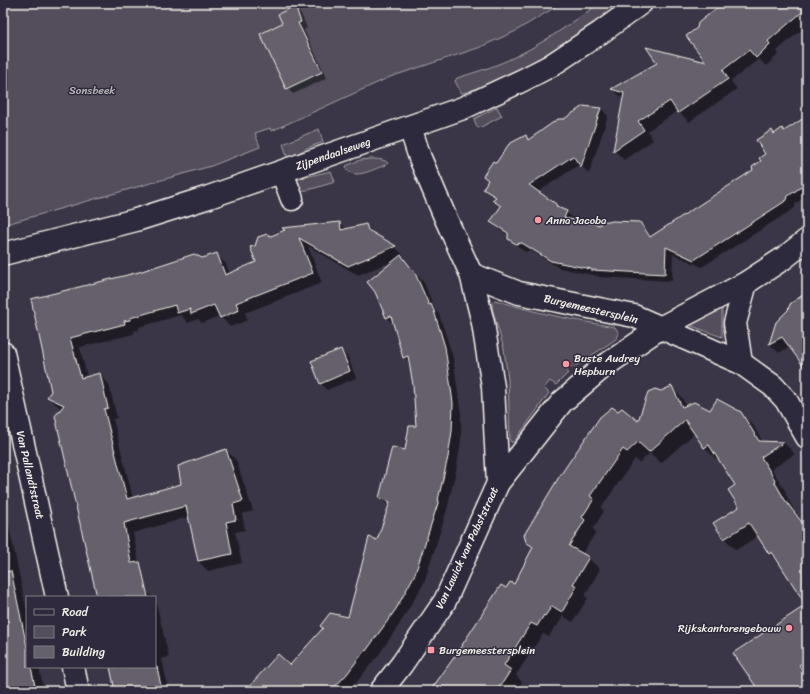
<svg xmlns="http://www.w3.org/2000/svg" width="810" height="694" viewBox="0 0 810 694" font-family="Sriracha,sans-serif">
<rect width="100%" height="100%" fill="#3b3647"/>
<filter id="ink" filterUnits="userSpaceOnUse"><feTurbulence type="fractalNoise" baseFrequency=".025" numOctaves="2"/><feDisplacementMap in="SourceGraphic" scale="8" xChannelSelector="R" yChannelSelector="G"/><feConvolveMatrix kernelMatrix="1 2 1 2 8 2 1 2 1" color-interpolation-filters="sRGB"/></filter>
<g filter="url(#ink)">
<g fill="#534e5c" stroke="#a4a0a2">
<polygon points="3,3 562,3 514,32 478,48 390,77 278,128 271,131 270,128 255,133 260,147 211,166 3,225"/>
<path d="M600 3H622L552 51 525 66 468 92 461 93 455 81 457 78C473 73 490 68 506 61 540 46 570 24 600 3Z"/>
<polygon points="497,107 502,116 479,128 477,127 474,119"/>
<polygon points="319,129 323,142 307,148 288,159 283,144"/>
<path d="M370 159C376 159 384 159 388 163L386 165C375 168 357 180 347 170L346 166 360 160Z"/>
<polygon points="331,171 335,182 298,193 293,180"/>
<path d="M495 300C534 313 574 320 615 327L619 333 617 338 613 341 573 368 565 363 564 364 568 373 556 385 550 381 544 388 549 393 514 442H511L510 440 508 380 504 349 492 308V303Z"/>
<polygon points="722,304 722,337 689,325"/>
</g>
<g fill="#0007">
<polygon points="731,3 807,3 807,25 777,51 779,54 766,66 759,59 731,81 737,89 689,122 678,111 647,131 653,140 624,160 614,150 623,99 613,90 709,63"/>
<polygon points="294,8 301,14 307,28 304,30 327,78 293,94 287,88 283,24"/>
<polygon points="583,107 601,108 608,116 589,174 580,164 538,192 560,210 566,212 574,219 574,221 601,226 611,224 640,223 652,238 755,170 762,161 766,155 772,131 775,134 784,132 807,117 807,196 795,204 795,208 702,267 673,254 672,281 599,277 598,276 559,268 531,250 525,252 517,246 509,238 509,236 499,229 491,222 501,207 494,200 496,199 484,189 496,164 525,136 529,140 564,120"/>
<polygon points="340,223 347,230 366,225 376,236 395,247 404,256 402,257 424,283 435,310 439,314 453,357 461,413 461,441 457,466 447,510 424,583 399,625 376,659 375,659 356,683 348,691 254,691 290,667 349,618 390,507 380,498 406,452 417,427 414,385 411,364 404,357 395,326 387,318 376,292 396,260 358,275 308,246 322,283 245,313 248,320 230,327 220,316 202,323 198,319 188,323 181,315 139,327 139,330 134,331 134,334 80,347 87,377 99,374 109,384 117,418 113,419 133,498 182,484 226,450 236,460 253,511 242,514 245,530 235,532 242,563 208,571 198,561 189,517 133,533 145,592 147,592 152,597 98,597 63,409 58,406 48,397 52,391 32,300 202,259 216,254 226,264 230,274 257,262 255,246 271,237"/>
<polygon points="807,298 807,368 791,346 779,353 770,344 776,322"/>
<polygon points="341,350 348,357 356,378 327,390 320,383"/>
<polygon points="672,387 683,399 686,406 710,412 741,413 753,425 763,442 784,443 795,454 772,469 786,492 785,493 796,513 807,527 807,604 782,565 770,553 758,536 736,550 725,539 715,524 740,507 736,485 719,458 716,459 705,448 695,433 661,463 650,453 639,463 635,459 601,508 604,511 593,529 596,532 582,554 588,558 600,569 585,596 588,598 573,622 563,616 557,627 555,626 549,637 543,634 516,675 522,682 516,691 431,691 506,589 514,585 534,548 527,542 638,423 661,392"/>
<polygon points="3,498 27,611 27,667 39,667 44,691 3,691"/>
<polygon points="155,600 156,602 169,657 162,659 169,691 116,691 111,667 155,667"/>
<polygon points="807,605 807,691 761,691"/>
</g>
<g fill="#65616c" stroke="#f4f1e8">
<polygon points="723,3 807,3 807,8 768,41 770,44 756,58 749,50 723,70 728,79 678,113 670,101 638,121 644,130 613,151 624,93 611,89 657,63 646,47 706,62 686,36 697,28 698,23"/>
<polygon points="295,6 301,22 298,23 322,72 286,89 260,34 282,23 278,14"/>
<polygon points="583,106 601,108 581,167 573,156 529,185 556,204 557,207 567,211 564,218 600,225 601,220 610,222 611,221 640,222 650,237 753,170 752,167 761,161 759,158 765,154 756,140 772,130 774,134 782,128 784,131 807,116 807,183 788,196 787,200 694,260 666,247 665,274 591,270 591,269 551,261 522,243 516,244 508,239 508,233 490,222 501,206 492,200 496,197 483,189 488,180 483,176 493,161 496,163 509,144 526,135 528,140 558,119 564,119"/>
<polygon points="340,222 341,230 366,224 368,230 396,246 348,266 299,238 313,273 236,303 239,310 220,318 214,305 191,314 190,309 177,313 175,305 130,318 130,320 124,321 125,324 70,338 81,378 100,373 108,408 104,409 127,499 181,484 178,466 226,449 243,501 233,504 236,520 226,522 232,554 198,561 186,506 124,523 131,563 140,562 148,597 97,597 55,416 64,405 47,397 51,391 31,299 139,272 194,254 202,258 217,253 225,275 256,262 250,247 255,246 258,237 267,234 271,236 285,230 282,228"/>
<polygon points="401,255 415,273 429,305 431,304 434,311 445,347 453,403 452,431 448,457 438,500 439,500 415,574 396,609 366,651 365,650 347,674 331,691 245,691 278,654 290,665 323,628 320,626 330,613 348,617 369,537 377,540 390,502 379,498 392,447 405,450 409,426 416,426 413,385 408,356 403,358 391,316 386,318 375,292 367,282"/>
<polygon points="807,292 807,371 782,337 769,344 776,322 788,310 790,304"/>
<polygon points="341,349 350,371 320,384 311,361"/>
<polygon points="672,386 682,407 694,402 710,410 717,399 741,412 759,441 784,442 761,457 775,480 774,481 785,500 807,529 807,660 799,665 807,676 807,691 759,691 733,653 806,605 772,552 769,554 749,523 724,539 713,523 739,507 728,490 735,485 709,445 704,448 685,420 649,452 638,442 627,452 623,449 590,496 594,499 582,517 585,520 569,546 589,557 573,584 577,586 562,612 552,606 545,616 544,615 537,626 531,623 504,665 511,670 497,691 430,691 463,645 462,645 501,585 506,588 510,582 514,584 533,547 526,542 524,535 559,477 600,417 612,407 618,411 622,408 638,421 648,392 655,389 661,391"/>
<polygon points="11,571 27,647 27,667 31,667 36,691 3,691 3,572"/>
<polygon points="110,667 157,667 162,691 115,691"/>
</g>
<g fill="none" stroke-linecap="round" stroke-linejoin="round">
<g stroke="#f4f1e8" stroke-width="25">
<g id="minor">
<polyline points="410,127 420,158 446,219 471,274 483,323 493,387 498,483"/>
<polyline points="282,172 292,199"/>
<polyline points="471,274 519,293 634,316 741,363 773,386 786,400 807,437"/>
<polyline points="3,353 57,597"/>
<polyline points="741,363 735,323 746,283"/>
<polyline points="73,667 78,691"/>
<polyline points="381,691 402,664 445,601 498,483 562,402 603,367 660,328 746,283 784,258 807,240"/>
</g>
</g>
<g stroke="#f4f1e8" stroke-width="25">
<polyline id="major" points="3,254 136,220 209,197 463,108 523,80 550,66 600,33 641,3"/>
</g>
<use href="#minor" stroke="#2f2a3d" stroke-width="22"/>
<use href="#major" stroke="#2f2a3d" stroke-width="22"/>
</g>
</g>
<g fill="#ff9aa2" stroke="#2f2a3d" stroke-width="1.5">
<circle cx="538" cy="220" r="4"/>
<circle cx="566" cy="364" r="4"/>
<circle cx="789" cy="628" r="4"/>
<rect x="427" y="646" width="8" height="8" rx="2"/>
</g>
<g text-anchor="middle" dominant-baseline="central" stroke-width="3" stroke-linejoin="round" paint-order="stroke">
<g font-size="11" fill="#bcb8b7" stroke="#2f2a3d">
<text x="92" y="90">Sonsbeek</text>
</g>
<g font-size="11" fill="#f4f1e8" stroke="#2f2a3d">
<text transform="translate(333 154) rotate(-19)">Zijpendaalseweg</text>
<text transform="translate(591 309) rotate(13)">Burgemeestersplein</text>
<text transform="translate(30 475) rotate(77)">Van Pallandtstraat</text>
<text transform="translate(467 548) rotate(-65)">Van Lawick van Pabststraat</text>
</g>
<g font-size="11" fill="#f4f1e8" stroke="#2f2a3d" text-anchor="start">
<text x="546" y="220">Anna Jacoba</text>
<text x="574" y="358">Buste Audrey<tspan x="574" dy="13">Hepburn</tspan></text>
<text x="781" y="628" text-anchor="end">Rijkskantorengebouw</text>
<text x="439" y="650">Burgemeestersplein</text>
</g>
</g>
<rect width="810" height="694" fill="none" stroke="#2f2a3d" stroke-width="16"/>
<rect x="8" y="8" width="794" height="678" fill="none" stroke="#f4f1e8" stroke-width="1.5" filter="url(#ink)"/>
<rect x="26" y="596" width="130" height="72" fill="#2f2a3d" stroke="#7e7a81"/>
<rect x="34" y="609" width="20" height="6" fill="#2f2a3d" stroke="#7e7a81"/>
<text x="62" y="616" font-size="12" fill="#f4f1e8">Road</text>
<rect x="34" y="626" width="20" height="12" fill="#534e5c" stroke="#7e7a81"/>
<text x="62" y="636" font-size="12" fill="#f4f1e8">Park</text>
<rect x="34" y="646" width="20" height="12" fill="#65616c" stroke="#7e7a81"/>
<text x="62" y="656" font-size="12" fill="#f4f1e8">Building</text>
</svg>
